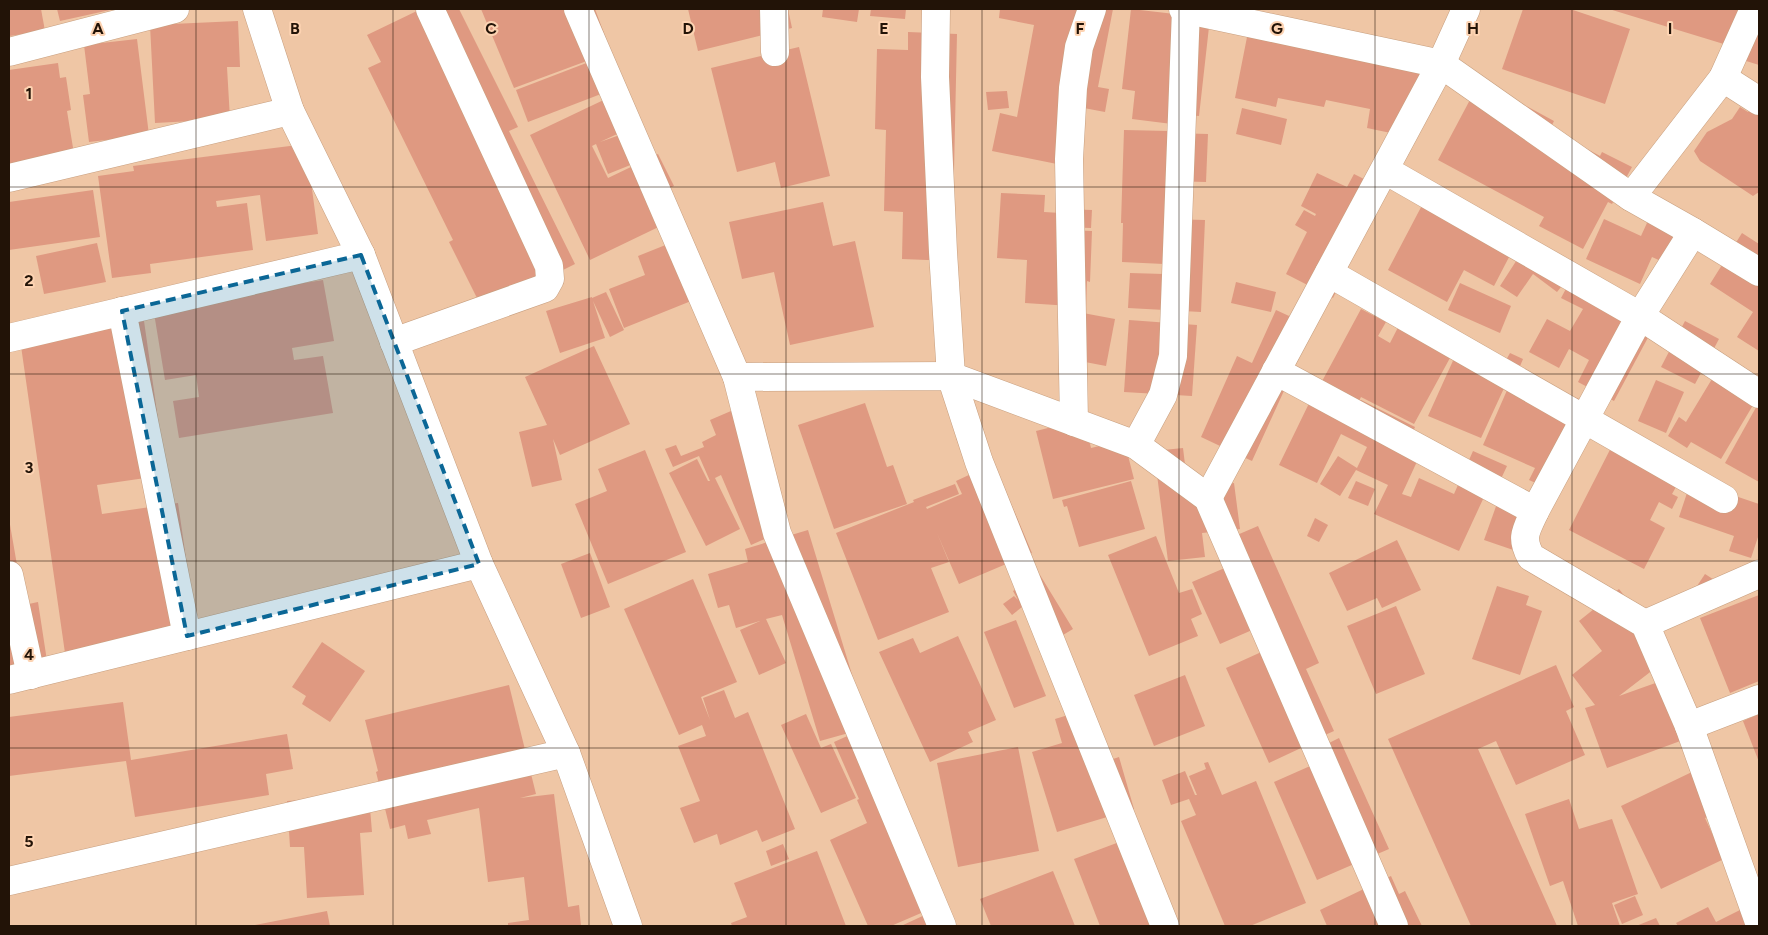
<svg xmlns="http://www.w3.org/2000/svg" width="1768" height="935" viewBox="0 0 1768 935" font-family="Figtree,sans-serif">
<rect width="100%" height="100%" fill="#efc6a5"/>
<g fill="#df9981">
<polygon points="9,9 41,9 45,31 9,36"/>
<polygon points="57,9 109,9 110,10 60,21"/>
<polygon points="421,9 459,9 518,127 509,131 575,264 483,310 449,242 453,240 368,68 381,62 367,35"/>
<polygon points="481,9 595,9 611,52 514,88"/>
<polygon points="688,9 788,9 792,28 698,51"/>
<polygon points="823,9 859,9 857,22 822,17"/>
<polygon points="871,9 906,9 905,19 870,16"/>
<polygon points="1000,9 1113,9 1098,87 1109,89 1105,112 1068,105 1057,164 992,151 1000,113 1017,117 1034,25 999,18"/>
<polygon points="1131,9 1210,18 1199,116 1189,115 1188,126 1132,119 1135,91 1122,89"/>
<polygon points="1523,9 1570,9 1630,29 1605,104 1502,69"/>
<polygon points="1609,9 1759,9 1759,65 1724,54 1727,45"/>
<polygon points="238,21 240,67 227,67 230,119 155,123 150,25"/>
<polygon points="908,32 957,34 952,261 902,259 903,212 884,211 886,130 875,129 877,49 908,50"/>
<polygon points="1248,32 1442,70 1435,106 1417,102 1410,137 1367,128 1370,109 1326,100 1324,107 1278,98 1276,107 1235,98"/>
<polygon points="137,39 149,135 89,142 83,95 90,94 84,45"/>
<polygon points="799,47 830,176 781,188 775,162 737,172 711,68"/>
<polygon points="602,57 614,89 528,122 516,90"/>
<polygon points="58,63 60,78 66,77 71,110 67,111 75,160 9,170 9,70"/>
<polygon points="1480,81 1554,121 1550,129 1600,156 1602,152 1632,167 1612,204 1608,202 1583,249 1539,226 1544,217 1438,160"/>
<polygon points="1007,91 1009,108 988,110 986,92"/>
<polygon points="612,96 628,129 600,142 631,131 643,160 608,174 596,144 592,146 608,178 658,154 674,186 658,193 671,221 590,260 530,135"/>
<polygon points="1759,106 1759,192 1753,196 1700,161 1694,151 1707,132 1732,119 1740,107 1748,112"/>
<polygon points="1242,108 1287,119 1281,145 1236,134"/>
<polygon points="1124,130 1169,131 1166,219 1205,220 1201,312 1128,308 1130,273 1164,274 1164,264 1122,262 1123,223 1121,223"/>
<polygon points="1172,133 1208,134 1206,182 1170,181"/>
<polygon points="306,144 318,234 266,241 260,195 216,201 217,207 247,203 253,250 150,264 151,273 112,278 98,176 134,171 133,166"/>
<polygon points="1317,173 1347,187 1354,174 1386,190 1333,298 1286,274 1307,232 1295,225 1304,210 1315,216 1316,214 1301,206"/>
<polygon points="93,190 100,237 9,250 9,202"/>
<polygon points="1429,192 1520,236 1494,286 1464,270 1447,302 1388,270"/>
<polygon points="1001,193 1045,195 1044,212 1061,213 1069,230 1092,231 1090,282 1087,281 1086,307 1025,303 1027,260 997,258"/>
<polygon points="823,202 833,246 855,241 874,327 790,345 774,272 742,279 729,222"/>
<polygon points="1062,209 1092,210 1091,228 1061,227"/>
<polygon points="1652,212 1698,233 1681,270 1652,257 1640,284 1586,259 1604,219 1641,236"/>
<polygon points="1742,233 1759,244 1759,351 1737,337 1753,312 1710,284"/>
<polygon points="683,238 706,295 624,328 609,289 645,275 638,256"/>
<polygon points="97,243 106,282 44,294 36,256"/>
<polygon points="1520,255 1573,272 1557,292 1533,274 1517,297 1500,286"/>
<polygon points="1575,272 1659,317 1614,401 1578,382 1589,360 1569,349 1559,368 1529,352 1547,319 1570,331 1583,309 1561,298"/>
<polygon points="323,280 334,341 292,348 294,360 323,356 333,413 179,438 173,401 199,397 196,375 165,380 153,307"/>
<polygon points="1236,282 1276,292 1271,312 1231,303"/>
<polygon points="1460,283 1511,306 1500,333 1448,310"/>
<polygon points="606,292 624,330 610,337 593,301 605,338 560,353 546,311 592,297 592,298"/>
<polygon points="1409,306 1463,334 1414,424 1361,397 1357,405 1320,385 1361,309 1386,322 1378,336 1390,343"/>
<polygon points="1067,310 1115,319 1106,366 1059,357"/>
<polygon points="1276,310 1313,327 1252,461 1201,437 1237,356 1252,363"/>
<polygon points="1129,320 1197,325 1192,396 1124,392"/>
<polygon points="144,321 166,475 97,485 102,514 178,503 197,634 65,653 20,339"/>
<polygon points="1685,321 1719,339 1695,384 1661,367"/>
<polygon points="1461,343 1505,362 1510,353 1523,359 1518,371 1579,399 1563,434 1560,494 1529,480 1535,468 1483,445 1508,388 1505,386 1481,438 1428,416"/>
<polygon points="594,346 630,424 560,455 553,439 562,480 532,487 519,432 547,425 525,377"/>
<polygon points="1721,364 1759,395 1721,459 1691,442 1687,448 1668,436 1679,417 1686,422"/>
<polygon points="1656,380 1684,392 1666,433 1638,421"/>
<polygon points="1317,387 1358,406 1361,400 1415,427 1411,436 1420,455 1402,494 1411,497 1419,478 1454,494 1473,451 1507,466 1491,500 1484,497 1459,551 1374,514 1388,485 1356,470 1340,496 1320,484 1338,456 1357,468 1367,447 1341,434 1317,483 1279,465"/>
<polygon points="1759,402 1759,482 1725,463"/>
<polygon points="865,403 887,467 893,465 907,504 834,529 798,425"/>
<polygon points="738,408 790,528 751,545 721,475 715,478 740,529 706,546 669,473 697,459 708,481 710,481 699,456 673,467 665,449 676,445 681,456 704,447 702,442 716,435 710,420"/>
<polygon points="1084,419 1091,448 1124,440 1134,479 1053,499 1036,431"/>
<polygon points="979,428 1032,553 959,584 937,533 949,562 931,568 949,612 878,640 836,533 914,502 913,500 955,484 959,494 926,507 927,509 962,494 956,481 971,474 956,438"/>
<polygon points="1617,436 1681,478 1672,494 1678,497 1672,509 1659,502 1650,520 1665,528 1644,569 1569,530"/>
<polygon points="1183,448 1188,489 1234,483 1240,529 1202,533 1205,557 1168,561 1154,451"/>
<polygon points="645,450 686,552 608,584 575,504 607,491 598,469"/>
<polygon points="1131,481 1145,529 1079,547 1067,506 1064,507 1062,500"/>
<polygon points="1356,481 1375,489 1368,506 1348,498"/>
<polygon points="1691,481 1759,504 1759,534 1751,558 1729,551 1734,536 1679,517"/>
<polygon points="1500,495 1540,510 1525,554 1484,540"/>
<polygon points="1315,518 1328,525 1319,542 1307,536"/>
<polygon points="9,519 24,605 38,602 47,661 9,668"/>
<polygon points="1258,526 1319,663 1306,669 1334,731 1300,746 1301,748 1269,763 1226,668 1268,649 1259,627 1220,644 1192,582 1234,564 1223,541"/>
<polygon points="808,530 868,727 942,904 891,926 868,926 830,840 867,823 857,800 859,799 834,742 863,729 820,741 782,615 766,619 786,663 759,675 740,630 760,621 736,628 729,605 718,608 708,574 748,562 745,549"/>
<polygon points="1156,536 1179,593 1192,589 1202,614 1191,619 1198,636 1149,656 1108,555"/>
<polygon points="1397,540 1421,590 1382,608 1377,598 1347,611 1329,573"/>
<polygon points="590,553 610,607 581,618 561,564"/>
<polygon points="1705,574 1719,583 1693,592"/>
<polygon points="1040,575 1073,629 1053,641 1022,607 1012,615 1003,604 1014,596 1018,600 1013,591"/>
<polygon points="693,579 737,682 701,697 710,720 703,698 724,690 735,718 748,712 795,829 762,842 757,830 720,845 717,834 694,843 680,808 700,801 678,746 706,736 702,725 679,735 624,609"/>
<polygon points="1497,586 1529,596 1526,605 1542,611 1520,675 1472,659"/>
<polygon points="1619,589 1671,656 1619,696 1661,681 1683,740 1607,768 1585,708 1595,705 1572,675 1602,651 1579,621"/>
<polygon points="1759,595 1759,681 1730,693 1700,618"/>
<polygon points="1396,606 1425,674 1376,694 1347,626"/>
<polygon points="1016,620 1046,696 1014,708 984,632"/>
<polygon points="958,636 996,720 968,732 973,742 930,762 879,652 913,638 920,653"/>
<polygon points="322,642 365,671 330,722 302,704 306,696 292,687"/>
<polygon points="1556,665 1574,707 1566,711 1585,755 1516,785 1496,741 1478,749 1557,926 1471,926 1388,739"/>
<polygon points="1185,675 1205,726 1154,746 1134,695"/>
<polygon points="509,685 536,794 520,798 554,794 568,907 579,905 581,926 508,926 508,923 529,920 524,877 488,882 479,808 427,820 431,834 408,839 405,825 390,829 376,772 378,771 365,720"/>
<polygon points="123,702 131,760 287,734 293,769 266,774 269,795 135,817 126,761 9,776 9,717"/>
<polygon points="1088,709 1104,762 1119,757 1134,809 1057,832 1032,752 1062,743 1055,719"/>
<polygon points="806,714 821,748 831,744 856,798 821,813 781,725"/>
<polygon points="1759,714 1759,762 1743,721"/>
<polygon points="1339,738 1389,849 1317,880 1274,782 1326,759 1321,747"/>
<polygon points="1018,747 1039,851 958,867 937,763"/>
<polygon points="1208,762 1222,795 1256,781 1306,903 1250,926 1225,926 1181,821 1196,815 1189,799 1171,805 1162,780 1185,771 1195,795 1197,795 1189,776 1206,769 1204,763"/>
<polygon points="1694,771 1715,814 1705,818 1724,859 1661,889 1621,806"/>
<polygon points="369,796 372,832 360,833 364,895 307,898 304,847 290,847 287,801"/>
<polygon points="1569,799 1579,829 1612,819 1638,894 1612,903 1620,926 1578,926 1563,881 1550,886 1525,814"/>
<polygon points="1138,835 1174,926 1100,926 1074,859"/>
<polygon points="783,844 789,859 771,866 766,851"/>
<polygon points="817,851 846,926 732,926 731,923 747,917 734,883"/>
<polygon points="1053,871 1075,926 991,926 980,899"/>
<polygon points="1391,876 1399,894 1405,891 1422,926 1327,926 1320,910"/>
<polygon points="1635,896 1643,915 1622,924 1614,905"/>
<polygon points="1748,906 1758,926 1678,926 1676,923 1708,907 1716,922"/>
<polygon points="942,907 951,926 901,926"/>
<polygon points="327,911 330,926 255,926 255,925"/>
<polygon points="1656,918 1660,926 1636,926"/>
</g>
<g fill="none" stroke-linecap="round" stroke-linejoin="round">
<g stroke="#c79f7f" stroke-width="29">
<g id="minor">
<polyline points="257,9 290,111 361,255 479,564 566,753 628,926"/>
<polyline points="578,9 737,377 777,533 942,926"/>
<polyline points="774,9 775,52"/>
<polyline points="936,9 935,77 943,252 951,376 979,462 1165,926"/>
<polyline points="1183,9 1441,64 1631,197 1693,232 1759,272"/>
<polyline points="9,52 175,9"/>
<polyline points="1723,78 1759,101"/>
<polyline points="1385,170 1640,316 1759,394"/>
<polyline points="9,178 290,111"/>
<polyline points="1631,197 1723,78 1754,9"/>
<path d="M1693 232 1640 316 1535 511C1526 531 1520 537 1531 557L1645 624 1689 726 1759 922"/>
<polyline points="1329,273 1724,499"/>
<polyline points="122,311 187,636"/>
<polyline points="9,338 361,255"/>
<polyline points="394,342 545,288 550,279 549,266 430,9"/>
<polyline points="1276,371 1535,511"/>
<polyline points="737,377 951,376 1136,445 1208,498 1394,926"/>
<polyline points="1074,422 1069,159 1073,88 1079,47 1092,9"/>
<polyline points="1136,445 1163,395 1173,356 1186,9"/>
<polyline points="1208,498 1441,64 1466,9"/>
<polyline points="9,575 31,675"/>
<polyline points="1645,624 1759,574"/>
<polyline points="9,680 479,564"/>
<polyline points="1689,726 1759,699"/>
<polyline points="9,881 566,753"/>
</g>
</g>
<use href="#minor" stroke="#fff" stroke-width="28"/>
</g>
<path fill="#0b6796" fill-opacity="0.2" stroke="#0b6796" stroke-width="4" stroke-dasharray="10 6" stroke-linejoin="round" d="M361 255 479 564 187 636 122 311Z"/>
<path fill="none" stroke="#221307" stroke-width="1" stroke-opacity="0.55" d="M196 9V926M393 9V926M589 9V926M786 9V926M982 9V926M1179 9V926M1375 9V926M1572 9V926M9 187H1759M9 374H1759M9 561H1759M9 748H1759"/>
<g font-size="16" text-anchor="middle" font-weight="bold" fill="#221307" stroke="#fdd3b2" stroke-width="4" stroke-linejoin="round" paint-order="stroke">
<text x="98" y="34">A</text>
<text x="295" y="34">B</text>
<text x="491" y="34">C</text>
<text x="688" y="34">D</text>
<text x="884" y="34">E</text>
<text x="1080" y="34">F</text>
<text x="1277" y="34">G</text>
<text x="1473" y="34">H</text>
<text x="1670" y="34">I</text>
<text x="29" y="99">1</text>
<text x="29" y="286">2</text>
<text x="29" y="473">3</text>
<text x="29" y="660">4</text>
<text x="29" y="847">5</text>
</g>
<rect width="1768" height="935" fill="none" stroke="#221307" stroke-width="20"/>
</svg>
